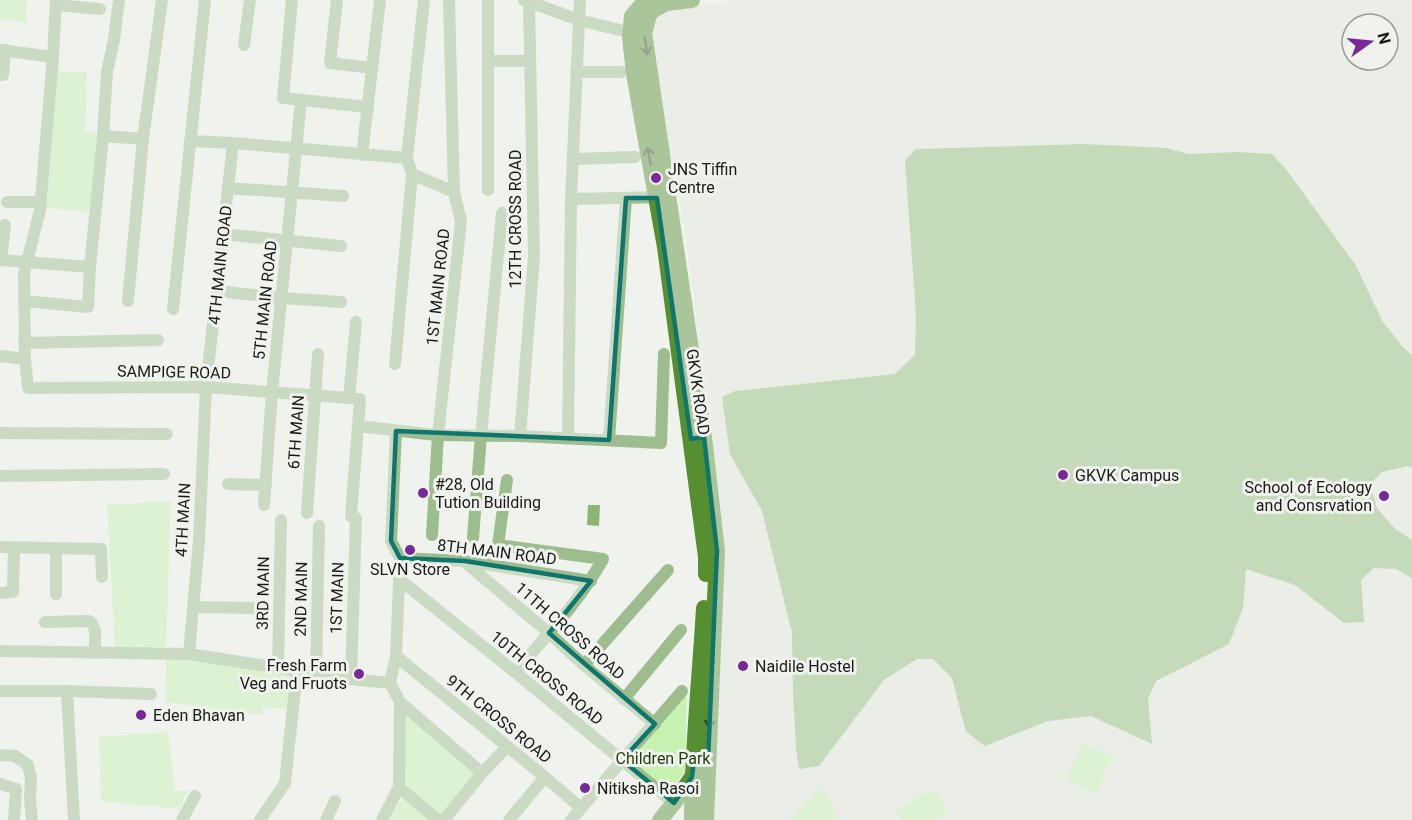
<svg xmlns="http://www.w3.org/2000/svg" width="1412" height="820" viewBox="0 0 1412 820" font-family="Roboto,sans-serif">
<rect width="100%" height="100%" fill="#f0f2ee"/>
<path fill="#e2e9de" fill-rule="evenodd" d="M742 0H1412V820H713L725 559 685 230 648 42 652 20 664 7ZM1352 24H1388V60H1352Z"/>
<g fill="#c6f1b0">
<polygon points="0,0 27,0 26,22 0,19"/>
<polygon points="57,71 87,72 85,132 97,133 92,212 47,208"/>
<polygon points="171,501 166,647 115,647 107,505"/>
<polygon points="166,658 292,672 290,709 263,707 262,715 165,702"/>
<polygon points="687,694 685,771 669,793 631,760"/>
<polygon points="405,714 474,773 440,820 389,820 403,796"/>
<polygon points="168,732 175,791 188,791 179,809 101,801 99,737"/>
<polygon points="1082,743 1112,756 1096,793 1066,780"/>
<polygon points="822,787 838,820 789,820"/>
<polygon points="934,789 947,814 936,820 901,820 895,810"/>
</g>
<polygon fill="#8fbc78" points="1084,144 1166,148 1188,154 1238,152 1272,154 1285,168 1355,264 1383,322 1402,346 1412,355 1412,468 1407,466 1382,472 1370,484 1377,508 1394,528 1412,540 1412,578 1396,569 1374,568 1361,580 1364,622 1344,623 1295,585 1246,569 1243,608 1229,644 1156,681 1148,699 1152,744 1091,716 1048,721 985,746 966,732 952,678 933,659 917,659 884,680 819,766 799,769 796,748 793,693 792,633 762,511 730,454 722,397 735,391 895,374 915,355 916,315 905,160 916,149"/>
<polygon fill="#89b672" points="588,505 600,505 599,526 587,525"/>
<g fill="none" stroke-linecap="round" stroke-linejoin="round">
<g stroke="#9ebd8e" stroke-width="12">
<polyline points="56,0 53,57 40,210 24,274 25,359 28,388 206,387 349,398 360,399 358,426 436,435 520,436 661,443 664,354"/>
<polyline points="292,0 283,98 368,107"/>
<polyline points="337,0 330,63 372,68"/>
<polyline points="424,0 407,158 412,174 454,192 461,221 438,435 432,535"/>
<polyline points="449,0 454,192"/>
<polyline points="488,0 488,190"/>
<polyline points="524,0 579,20 620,30"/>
<polyline points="56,5 100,9"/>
<polyline points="244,45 250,0"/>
<polyline points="0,50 53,57"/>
<polyline points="488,61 530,61"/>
<polyline points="576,72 621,72"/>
<polyline points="3,75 5,50"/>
<polyline points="103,136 143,139"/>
<polyline points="190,141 233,143 407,158"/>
<polyline points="362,155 380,0"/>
<polyline points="573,159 635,157"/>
<polyline points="228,188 343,196"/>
<polyline points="571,199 663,197"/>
<polyline points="7,202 41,202"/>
<polyline points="5,225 1,260 90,267 103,136 107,72 114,39 119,0"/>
<polyline points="223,234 341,246"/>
<polyline points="217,291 282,298 341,302"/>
<polyline points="24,301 88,307 90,267"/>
<polyline points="128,301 143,139 162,0"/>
<polyline points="173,309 205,0"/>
<polyline points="24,343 158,340"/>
<polyline points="0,356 25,359"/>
<polyline points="395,364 412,174"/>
<polyline points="349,398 356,322"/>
<polyline points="396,431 391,541 400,558 465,561 591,581"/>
<polyline points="0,433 167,434"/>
<polyline points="520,436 534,256 529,2"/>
<polyline points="568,438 571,199 580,0"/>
<polyline points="609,440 626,198"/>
<polyline points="0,476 164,474"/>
<path d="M507 480 498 545 603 559C580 601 546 636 515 672"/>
<polyline points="228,484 266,485"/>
<polyline points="264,505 272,392 301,100"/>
<polyline points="307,513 318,354"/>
<polyline points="351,516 358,426"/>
<polyline points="473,538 481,435 502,213"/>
<polyline points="0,547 101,549 102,577"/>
<polyline points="466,563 549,633 584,665 655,724"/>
<polyline points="399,579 515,672 674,803"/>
<polyline points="0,593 13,592 14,547"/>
<polyline points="56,594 56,548"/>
<polyline points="194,607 252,608"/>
<polyline points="45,622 88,621 91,622 95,630 95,653"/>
<polyline points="0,651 189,654 351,679 390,683"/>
<polyline points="189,654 199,541 206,387 233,143"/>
<polyline points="396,656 545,777 581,808"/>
<polyline points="584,665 668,570"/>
<polyline points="278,667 281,520"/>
<polyline points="316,674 319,526"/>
<polyline points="351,679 356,518"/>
<polyline points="0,691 67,691 151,694"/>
<polyline points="67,691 74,820"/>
<polyline points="624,699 681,630"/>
<polyline points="400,702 482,773"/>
<polyline points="0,755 15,756 28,765 31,778 30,800 32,820"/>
<polyline points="0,784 16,789 14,820"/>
<polyline points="399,787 438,820"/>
<polyline points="182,820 195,796"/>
<polyline points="260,820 285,783 297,670"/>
<polyline points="326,820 335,801"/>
<polyline points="382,820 399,787 400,702 390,683 396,656 400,558"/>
<polyline points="444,820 482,773 507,747"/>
<polyline points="509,820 545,777"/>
<polyline points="571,820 682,691"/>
</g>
<g stroke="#558f31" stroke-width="16">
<polyline points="646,0 632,16 630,37 634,74 665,247 706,557 706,574"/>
<polyline points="692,0 666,3 650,12 644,33 704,437 717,551 706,820"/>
<polyline points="660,820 674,803 692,777"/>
<path d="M692 820C692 749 700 679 704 608"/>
</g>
</g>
<defs><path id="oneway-shaft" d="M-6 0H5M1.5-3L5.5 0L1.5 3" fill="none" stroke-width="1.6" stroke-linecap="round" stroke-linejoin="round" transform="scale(1.5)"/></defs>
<g stroke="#2e4321">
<use href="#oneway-shaft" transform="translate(646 46) rotate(81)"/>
<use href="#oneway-shaft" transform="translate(649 156) rotate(-101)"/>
<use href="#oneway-shaft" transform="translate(710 719) rotate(93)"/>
</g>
<path d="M0 0H1412V820H0ZM626 198H657L691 439 704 437 717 551 708 761 694 760 692 777 674 803 622 760 655 724 549 633 591 581 465 561 400 558 391 541 396 431 609 440Z" fill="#f0f2ee" fill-opacity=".55" fill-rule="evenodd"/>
<path fill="none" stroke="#0f766e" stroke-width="4.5" stroke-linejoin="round" d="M626 198H657L691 439 704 437 717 551 708 761 694 760 692 777 674 803 622 760 655 724 549 633 591 581 465 561 400 558 391 541 396 431 609 440Z"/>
<g fill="#7a2798" stroke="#f0f2ee" stroke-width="2">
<circle cx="656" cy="178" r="6"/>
<circle cx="1063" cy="475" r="6"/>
<circle cx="423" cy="493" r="6"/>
<circle cx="1384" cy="496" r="6"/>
<circle cx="410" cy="550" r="6"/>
<circle cx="743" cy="666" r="6"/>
<circle cx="359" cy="674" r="6"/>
<circle cx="141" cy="715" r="6"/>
<circle cx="585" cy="788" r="6"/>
</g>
<g text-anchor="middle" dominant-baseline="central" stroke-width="6" stroke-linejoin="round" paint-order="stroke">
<g font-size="16" fill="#191a18" stroke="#f0f2ee" text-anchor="start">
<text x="668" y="169">JNS Tiffin<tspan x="668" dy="18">Centre</tspan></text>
<text x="1075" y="475">GKVK Campus</text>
<text x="435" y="484">#28, Old<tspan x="435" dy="18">Tution Building</tspan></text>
<text x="1372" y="487" text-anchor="end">School of Ecology<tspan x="1372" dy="18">and Consrvation</tspan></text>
<text x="410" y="569" text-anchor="middle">SLVN Store</text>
<text x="347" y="665" text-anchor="end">Fresh Farm<tspan x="347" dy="18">Veg and Fruots</tspan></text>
<text x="755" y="666">Naidile Hostel</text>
<text x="153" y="715">Eden Bhavan</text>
<text x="597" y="788">Nitiksha Rasoi</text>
</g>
<g font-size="16" fill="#191a18" stroke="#f0f2ee">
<text transform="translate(515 219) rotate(-90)">12TH CROSS ROAD</text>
<text transform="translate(220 265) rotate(-84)">4TH MAIN ROAD</text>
<text transform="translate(438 287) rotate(-84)">1ST MAIN ROAD</text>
<text transform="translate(265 300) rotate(-84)">5TH MAIN ROAD</text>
<text transform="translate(174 372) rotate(1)">SAMPIGE ROAD</text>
<text transform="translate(698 392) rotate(82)">GKVK ROAD</text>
<text transform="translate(296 432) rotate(-86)">6TH MAIN</text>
<text transform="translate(183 520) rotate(-87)">4TH MAIN</text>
<text transform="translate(497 552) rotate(7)">8TH MAIN ROAD</text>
<text transform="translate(263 593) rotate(-89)">3RD MAIN</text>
<text transform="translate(337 598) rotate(-88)">1ST MAIN</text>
<text transform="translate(301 599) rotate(-89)">2ND MAIN</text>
<text transform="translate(570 631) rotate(41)">11TH CROSS ROAD</text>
<text transform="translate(547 678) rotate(39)">10TH CROSS ROAD</text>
<text transform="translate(499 719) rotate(39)">9TH CROSS ROAD</text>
</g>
<g font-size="16" fill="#1e3b0b" stroke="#f0f2ee">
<text x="663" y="758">Children Park</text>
</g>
</g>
<g transform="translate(1370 42) rotate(75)"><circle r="28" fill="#f0f2ee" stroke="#9a9c98" stroke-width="1.5"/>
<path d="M0-4.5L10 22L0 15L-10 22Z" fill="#7a2798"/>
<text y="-9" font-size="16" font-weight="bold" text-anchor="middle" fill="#191a18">N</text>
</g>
</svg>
